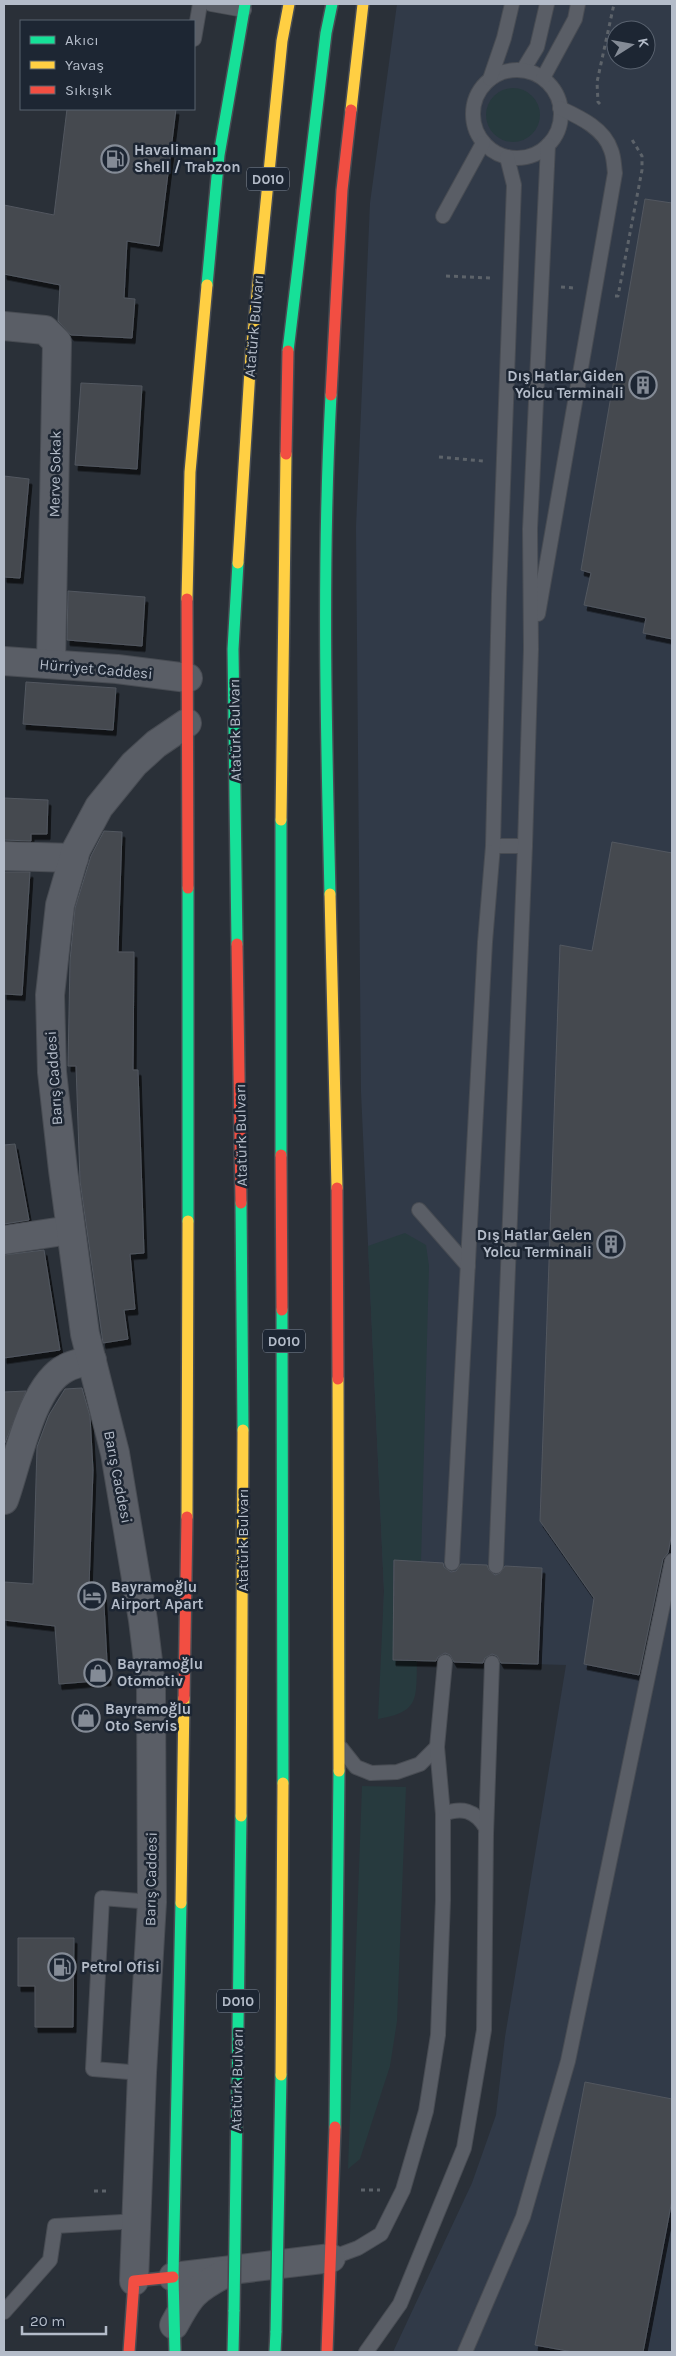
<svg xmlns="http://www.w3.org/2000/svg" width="676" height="2356" viewBox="0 0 676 2356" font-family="Karla,sans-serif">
<defs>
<filter id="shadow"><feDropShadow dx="3" dy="5.5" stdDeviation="0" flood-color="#0009"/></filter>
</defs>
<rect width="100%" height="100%" fill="#2a3038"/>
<path fill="#313a48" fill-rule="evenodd" d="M397 4H672V2352H393L472 2183 496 2115 505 2037 566 1665 393 1660 382 1652 384 1591 361 1092 356 527 370 203ZM616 30H646V60H616Z"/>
<g fill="#273a3e">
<circle cx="513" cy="115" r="27"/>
<path d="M405 1233 426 1245 429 1266 421 1561H393V1660L417 1661C416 1699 420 1712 378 1719L384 1591 368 1246Z"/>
<polygon points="362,1786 406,1787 397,2021 390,2066 360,2159 348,2169"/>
</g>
<g fill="#444950" stroke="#52575f" filter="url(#shadow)">
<polygon points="67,109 176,109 159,246 127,241 124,298 135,299 132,338 71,335 58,321 60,285 4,274 4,205 54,215"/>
<polygon points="645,199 672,203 672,639 643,633 646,618 584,605 591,573 581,570"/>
<polygon points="81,383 142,386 137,469 75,465"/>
<polygon points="4,476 29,479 20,578 4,577"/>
<polygon points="68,591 145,597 142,646 67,640"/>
<polygon points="26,682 116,688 113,730 23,724"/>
<polygon points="4,798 48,800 47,834 31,834 31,841 4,840"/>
<polygon points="104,831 122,832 118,952 134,952 133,1070 138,1070 144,1253 130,1254 135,1309 124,1310 128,1339 103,1343 80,1181 76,1066 68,1066 70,961 75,908 91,856"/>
<polygon points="612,842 672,853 672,1533 668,1553 663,1559 639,1675 584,1664 594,1598 540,1521 560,945 592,951"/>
<polygon points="4,872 30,872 22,995 4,994"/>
<polygon points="15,1144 29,1220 4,1224 4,1145"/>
<polygon points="44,1250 60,1350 4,1358 4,1255"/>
<polygon points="82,1388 90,1416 93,1470 89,1587 103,1586 108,1680 59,1684 55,1626 4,1620 4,1582 33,1584 37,1447 49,1415 65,1389"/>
<polygon points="26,1391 5,1443 4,1443 4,1392"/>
<polygon points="394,1560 443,1563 444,1567 451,1572 456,1571 461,1564 487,1565 489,1570 495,1575 500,1573 505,1566 542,1568 538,1664 501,1663 497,1656 492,1654 485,1658 483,1663 454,1662 450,1655 445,1653 438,1657 436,1661 393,1660"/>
<polygon points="18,1938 74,1938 73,2027 35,2027 35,1986 18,1986"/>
<polygon points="585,2082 672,2099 672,2200 643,2352 573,2352 535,2345"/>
</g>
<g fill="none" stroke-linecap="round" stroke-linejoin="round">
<g stroke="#484c53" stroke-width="16">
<g id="lane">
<polyline points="211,4 244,10"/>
<polyline points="194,39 200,4"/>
<polyline points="523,70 537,47 547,4"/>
<circle cx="517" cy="114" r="44"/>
<polyline points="543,78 575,19 578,4"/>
<polyline points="490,79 504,38 512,4"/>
<polyline points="443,216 483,143"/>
<path d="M538 614 615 173C614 166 614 157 611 150 604 128 579 117 560 108"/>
<polyline points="493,846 525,846"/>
<polyline points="419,1210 468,1266"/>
<polyline points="452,1563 485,942 493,846 499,594 514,185 507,157"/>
<polyline points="496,1566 525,846 531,649 530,529 548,145"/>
<polyline points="341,1748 356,1767 371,1773 397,1772 420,1764 437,1747"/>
<path d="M443 1814C462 1807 475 1810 486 1828"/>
<polyline points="142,2073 93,2069 102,1898 152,1902"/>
<polyline points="331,2258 358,2248 381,2234 403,2190 426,2111 438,2035 443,1900 443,1814 437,1747 445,1662"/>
<polyline points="4,2312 50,2260 55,2226 138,2221"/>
<polyline points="366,2352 400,2304 464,2148 484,2030 486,1834 492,1663"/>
<polyline points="465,2352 523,2217 568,2061 672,1561"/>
</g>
</g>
<g stroke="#484c53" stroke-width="30">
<g id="street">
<polyline points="4,326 45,330 57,342 51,664"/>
<polyline points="4,661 117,669 188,678"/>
<polyline points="4,856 74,858"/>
<polyline points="4,1240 70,1230"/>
<path d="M4 1500C17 1465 31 1385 66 1368 73 1364 84 1362 92 1360"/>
<polyline points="173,2277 331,2258"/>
<polyline points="134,2281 142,2073 152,1902 151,1686 143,1620 115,1453 85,1334 63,1170 52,1072 50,995 60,905 76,850 99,807 134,764 156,744 187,723"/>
<path d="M174 2325C190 2295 194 2290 224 2274"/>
</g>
</g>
<g stroke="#484c53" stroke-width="14">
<g id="fast">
<polyline points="207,285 219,155 245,4"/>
<polyline points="288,351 326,33 332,4"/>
<path d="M330 894C326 728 322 561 331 395"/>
<polyline points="188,1221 188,888"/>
<polyline points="335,2127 339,1771"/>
<polyline points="175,2352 173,2277 181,1903"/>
<polyline points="233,2352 234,2310"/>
<polyline points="275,2352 276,2331"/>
</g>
</g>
<g stroke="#484c53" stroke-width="14">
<g id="slow">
<polyline points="351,110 363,4"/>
<polyline points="251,354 282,41 289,4"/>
<polyline points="187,599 190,472 207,285"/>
<polyline points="330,894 337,1188"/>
<polyline points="338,1379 339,1771"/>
<polyline points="187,1517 188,1221"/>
<polyline points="181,1903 184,1698"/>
</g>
</g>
<g stroke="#484c53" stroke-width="14">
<g id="jam">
<polyline points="331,395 342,190 351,110"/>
<polyline points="187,599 188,888"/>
<polyline points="337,1188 338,1379"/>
<polyline points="184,1698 187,1517"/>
<polyline points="129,2352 134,2281 173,2277"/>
<polyline points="327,2352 335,2127"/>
</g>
</g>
<g stroke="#5d636a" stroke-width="3" stroke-dasharray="4 4" stroke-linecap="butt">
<polyline points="600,104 598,102 597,82 614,4"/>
<polyline points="446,276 490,278"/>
<polyline points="561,287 574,288"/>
<polyline points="615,296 618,296 642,170 642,156 631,138"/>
<polyline points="439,457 483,461"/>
<polyline points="361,2190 380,2190"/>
<polyline points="94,2191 110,2191"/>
</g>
<use href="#lane" stroke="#5a5e66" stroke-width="14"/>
<use href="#street" stroke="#5a5e66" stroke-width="28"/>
<use href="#fast" stroke="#16e098" stroke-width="11"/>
<use href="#slow" stroke="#ffcf43" stroke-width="11"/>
<use href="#jam" stroke="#f24e42" stroke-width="11"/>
<g stroke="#474c53" stroke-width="14" stroke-linecap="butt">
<g id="fast-bridge">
<polyline points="281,820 281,1155"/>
<polyline points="237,944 233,649 238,563"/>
<polyline points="241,1203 243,1430"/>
<polyline points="282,1310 283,1783"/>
<polyline points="234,2310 241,1816"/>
<polyline points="276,2331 281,2075"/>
</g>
</g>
<g stroke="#474c53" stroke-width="14" stroke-linecap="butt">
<g id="slow-bridge">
<polyline points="238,563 251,354"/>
<polyline points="281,820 286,454"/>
<polyline points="241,1816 243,1430"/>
<polyline points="281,2075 283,1783"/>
</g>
</g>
<g stroke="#474c53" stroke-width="14" stroke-linecap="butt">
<g id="jam-bridge">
<polyline points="286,454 288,351"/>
<polyline points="237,944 241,1203"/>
<polyline points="281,1155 282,1310"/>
</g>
</g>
<use href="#fast-bridge" stroke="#16e098" stroke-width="11"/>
<use href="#slow-bridge" stroke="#ffcf43" stroke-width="11"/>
<use href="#jam-bridge" stroke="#f24e42" stroke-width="11"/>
</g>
<defs>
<g id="fuel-ring" transform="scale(1.4375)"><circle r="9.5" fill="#1d2633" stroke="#848b96" stroke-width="1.5"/><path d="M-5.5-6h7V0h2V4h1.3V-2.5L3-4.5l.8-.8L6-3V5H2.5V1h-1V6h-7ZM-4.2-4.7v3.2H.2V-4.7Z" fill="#848b96"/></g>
<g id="building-ring" transform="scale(1.4375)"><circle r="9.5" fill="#1d2633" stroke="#848b96" stroke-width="1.5"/><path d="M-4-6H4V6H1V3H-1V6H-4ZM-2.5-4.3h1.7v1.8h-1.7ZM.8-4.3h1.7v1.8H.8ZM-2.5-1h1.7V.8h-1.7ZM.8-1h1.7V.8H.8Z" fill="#848b96"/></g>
<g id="hotel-ring" transform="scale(1.4375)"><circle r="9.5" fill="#1d2633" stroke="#848b96" stroke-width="1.5"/><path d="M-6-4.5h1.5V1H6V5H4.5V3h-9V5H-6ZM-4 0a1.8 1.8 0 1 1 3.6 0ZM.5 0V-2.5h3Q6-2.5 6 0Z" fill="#848b96"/></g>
<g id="shop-ring" transform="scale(1.4375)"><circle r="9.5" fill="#1d2633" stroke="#848b96" stroke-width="1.5"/><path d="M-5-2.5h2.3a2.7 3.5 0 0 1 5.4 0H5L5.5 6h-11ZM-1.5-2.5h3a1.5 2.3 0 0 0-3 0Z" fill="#848b96"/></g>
</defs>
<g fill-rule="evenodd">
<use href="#fuel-ring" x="115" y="159"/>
<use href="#building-ring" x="643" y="385"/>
<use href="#building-ring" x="611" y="1244"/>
<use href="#hotel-ring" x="92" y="1596"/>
<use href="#shop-ring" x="98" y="1673"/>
<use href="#shop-ring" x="86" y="1718"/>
<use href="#fuel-ring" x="62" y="1967"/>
</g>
<g text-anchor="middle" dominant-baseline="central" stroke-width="5" stroke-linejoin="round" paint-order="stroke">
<g fill="#1d2633" stroke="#878f9c" stroke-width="1">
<rect x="247" y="167.5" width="42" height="23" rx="4"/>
<rect x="263" y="1329.5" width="42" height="23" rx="4"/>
<rect x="217" y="1989.5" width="42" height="23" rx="4"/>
</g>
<g font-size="14" font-weight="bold" fill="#b4bcc9">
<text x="268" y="179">D010</text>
<text x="284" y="1341">D010</text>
<text x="238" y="2001">D010</text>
</g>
<g font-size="15" font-weight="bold" fill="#b4bcc9" stroke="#1d2633" text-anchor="start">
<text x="134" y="150">Havalimanı<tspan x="134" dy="17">Shell / Trabzon</tspan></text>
<text x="624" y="376" text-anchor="end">Dış Hatlar Giden<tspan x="624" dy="17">Yolcu Terminali</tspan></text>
<text x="592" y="1235" text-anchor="end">Dış Hatlar Gelen<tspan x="592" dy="17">Yolcu Terminali</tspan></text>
<text x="111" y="1587">Bayramoğlu<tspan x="111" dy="17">Airport Apart</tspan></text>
<text x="117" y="1664">Bayramoğlu<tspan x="117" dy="17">Otomotiv</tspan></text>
<text x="105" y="1709">Bayramoğlu<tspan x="105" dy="17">Oto Servis</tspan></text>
<text x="81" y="1967">Petrol Ofisi</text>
</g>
<g font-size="15" fill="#b4bcc9" stroke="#1d2633">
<text transform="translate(254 326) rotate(-85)">Atatürk Bulvarı</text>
<text transform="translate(55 474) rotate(-89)">Merve Sokak</text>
<text transform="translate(96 669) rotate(5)">Hürriyet Caddesi</text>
<text transform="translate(235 730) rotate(-91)">Atatürk Bulvarı</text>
<text transform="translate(54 1078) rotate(-94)">Barış Caddesi</text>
<text transform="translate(241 1135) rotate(-91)">Atatürk Bulvarı</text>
<text transform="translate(118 1477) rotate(79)">Barış Caddesi</text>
<text transform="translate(243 1540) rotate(-90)">Atatürk Bulvarı</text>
<text transform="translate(151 1879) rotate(-89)">Barış Caddesi</text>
<text transform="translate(237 2080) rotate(-89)">Atatürk Bulvarı</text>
</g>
</g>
<rect width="676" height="2356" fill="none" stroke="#b4bcc9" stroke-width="10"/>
<rect x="20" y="20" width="175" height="90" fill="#1d2633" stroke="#59626f"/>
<rect x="30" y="36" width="25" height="8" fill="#16e098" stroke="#59626f"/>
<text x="65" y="45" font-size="15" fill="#b4bcc9">Akıcı</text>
<rect x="30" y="61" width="25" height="8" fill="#ffcf43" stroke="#59626f"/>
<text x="65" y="70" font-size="15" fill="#b4bcc9">Yavaş</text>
<rect x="30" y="86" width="25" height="8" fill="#f24e42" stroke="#59626f"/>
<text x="65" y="95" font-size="15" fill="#b4bcc9">Sıkışık</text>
<g transform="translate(631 45) rotate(79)"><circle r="24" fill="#1d2633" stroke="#59626f"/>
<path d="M0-4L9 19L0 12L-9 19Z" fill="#848b96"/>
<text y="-8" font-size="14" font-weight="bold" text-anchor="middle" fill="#b4bcc9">K</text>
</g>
<path d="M22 2326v8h84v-8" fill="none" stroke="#b4bcc9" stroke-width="2.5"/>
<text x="30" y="2326" font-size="15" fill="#b4bcc9" stroke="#1d2633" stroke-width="4" paint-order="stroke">20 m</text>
</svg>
